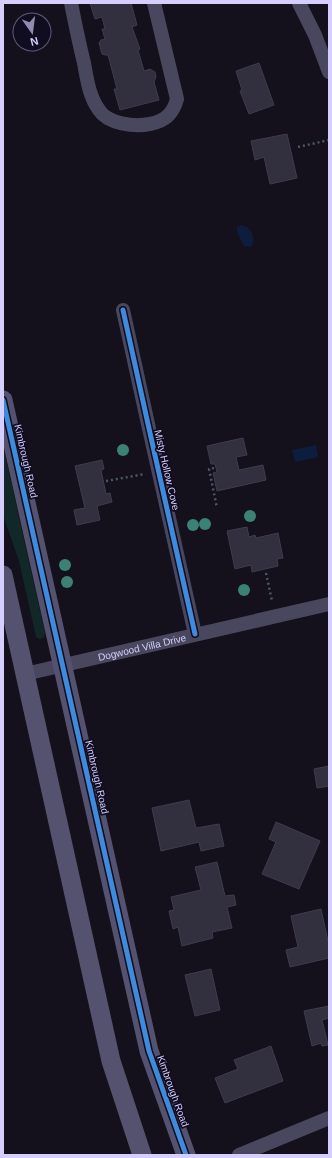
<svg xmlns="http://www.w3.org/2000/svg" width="332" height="1158" viewBox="0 0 332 1158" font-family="Arial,sans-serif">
<rect width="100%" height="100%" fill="#14111c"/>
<polygon fill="#112728" points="3,446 45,633 44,637 40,639 36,637 19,561 3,515"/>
<g fill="#0d1d3e">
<polygon points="241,225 247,227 252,233 254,241 251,247 244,246 237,232 237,227"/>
<polygon points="316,445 318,457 295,462 292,450"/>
</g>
<g fill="#322f3e" stroke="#403b4f">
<polygon points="90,3 131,3 137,25 132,27 140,49 138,50 144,71 150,69 155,72 156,77 154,82 159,100 120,110 114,89 117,89 108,55 105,55 102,54 99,43 101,40 105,39 102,29 105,29 102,17 95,19"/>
<polygon points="259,63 274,105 249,114 240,91 242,90 236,71"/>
<polygon points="287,134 297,178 270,184 264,157 255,160 251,141"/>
<polygon points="243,438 247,455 236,457 239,470 263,465 266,480 217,491 213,473 217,472 215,464 211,464 207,446"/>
<polygon points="102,460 104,469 101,470 106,494 110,493 112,502 97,506 100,520 77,525 74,510 85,508 75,466"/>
<polygon points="247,527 249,537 255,535 256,538 278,533 283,558 277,559 278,566 252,572 251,565 235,569 227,531"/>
<polygon points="329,766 329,786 317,788 314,769"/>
<polygon points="189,800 196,828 219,824 224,846 201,851 199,842 161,851 152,808"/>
<polygon points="276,822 320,841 299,889 262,874 276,842 269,839"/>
<polygon points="217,862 225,896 234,895 236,905 227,907 232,928 212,932 213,938 182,946 178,927 173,929 169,911 174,910 171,897 201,890 195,867"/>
<polygon points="321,909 329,946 329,958 290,967 286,950 298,947 291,916"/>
<polygon points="211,969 220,1010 195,1016 185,975"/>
<polygon points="329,1006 329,1018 322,1020 328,1045 322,1046 321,1043 312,1046 304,1011"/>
<polygon points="271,1046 283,1081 225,1103 215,1078 238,1069 234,1060"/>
</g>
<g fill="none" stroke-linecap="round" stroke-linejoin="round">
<g stroke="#4b5967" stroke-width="2.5" stroke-dasharray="2 3" stroke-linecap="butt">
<polyline points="298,147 329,140"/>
<polyline points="214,468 209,469 217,508"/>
<polyline points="106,481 145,474"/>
<polyline points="266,573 272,601"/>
</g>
<g stroke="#49475d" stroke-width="14">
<path d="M71 3C75 23 79 43 84 63 87 79 89 96 99 110 108 124 134 127 150 124 165 121 173 114 177 99L154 3"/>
<polyline points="299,3 315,35 329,72"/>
<polyline points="123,310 148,424 195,634"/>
<path id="s1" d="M25 674 329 604"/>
<polyline points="239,1155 329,1118"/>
</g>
<g stroke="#555270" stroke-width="19">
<polyline points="3,400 149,1051 186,1155"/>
<polyline points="3,575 111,1061 142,1155"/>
</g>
<g stroke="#110d20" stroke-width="8">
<g id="cycleway">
<polyline points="123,310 148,424 195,634"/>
<polyline points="3,400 149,1051 186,1155"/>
</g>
</g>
<use href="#cycleway" stroke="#408adc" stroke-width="5"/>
</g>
<g fill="#3c8176">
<circle cx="123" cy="450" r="6"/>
<circle cx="250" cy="516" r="6"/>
<circle cx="205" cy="524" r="6"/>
<circle cx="193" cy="525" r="6"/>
<circle cx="65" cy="565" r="6"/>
<circle cx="67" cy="582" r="6"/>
<circle cx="244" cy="590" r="6"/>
</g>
<g text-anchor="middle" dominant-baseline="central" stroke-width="3.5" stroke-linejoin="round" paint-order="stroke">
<g font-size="10" fill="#d5cefe" stroke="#110d20">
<text transform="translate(26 461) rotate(77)">Kimbrough Road</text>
<text transform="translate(167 470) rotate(77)">Misty Hollow Cove</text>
<text stroke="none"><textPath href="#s1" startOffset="120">Dogwood Villa Drive</textPath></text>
<text transform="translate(97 777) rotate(77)">Kimbrough Road</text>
<text transform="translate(173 1091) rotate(70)">Kimbrough Road</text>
</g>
</g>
<rect width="332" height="1158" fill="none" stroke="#d5cefe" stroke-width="8"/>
<g transform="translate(32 32) rotate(166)"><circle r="19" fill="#110d20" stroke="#5f5a79"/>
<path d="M0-3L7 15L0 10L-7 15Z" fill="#918caf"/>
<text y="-6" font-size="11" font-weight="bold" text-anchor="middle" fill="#d5cefe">N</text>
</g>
</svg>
